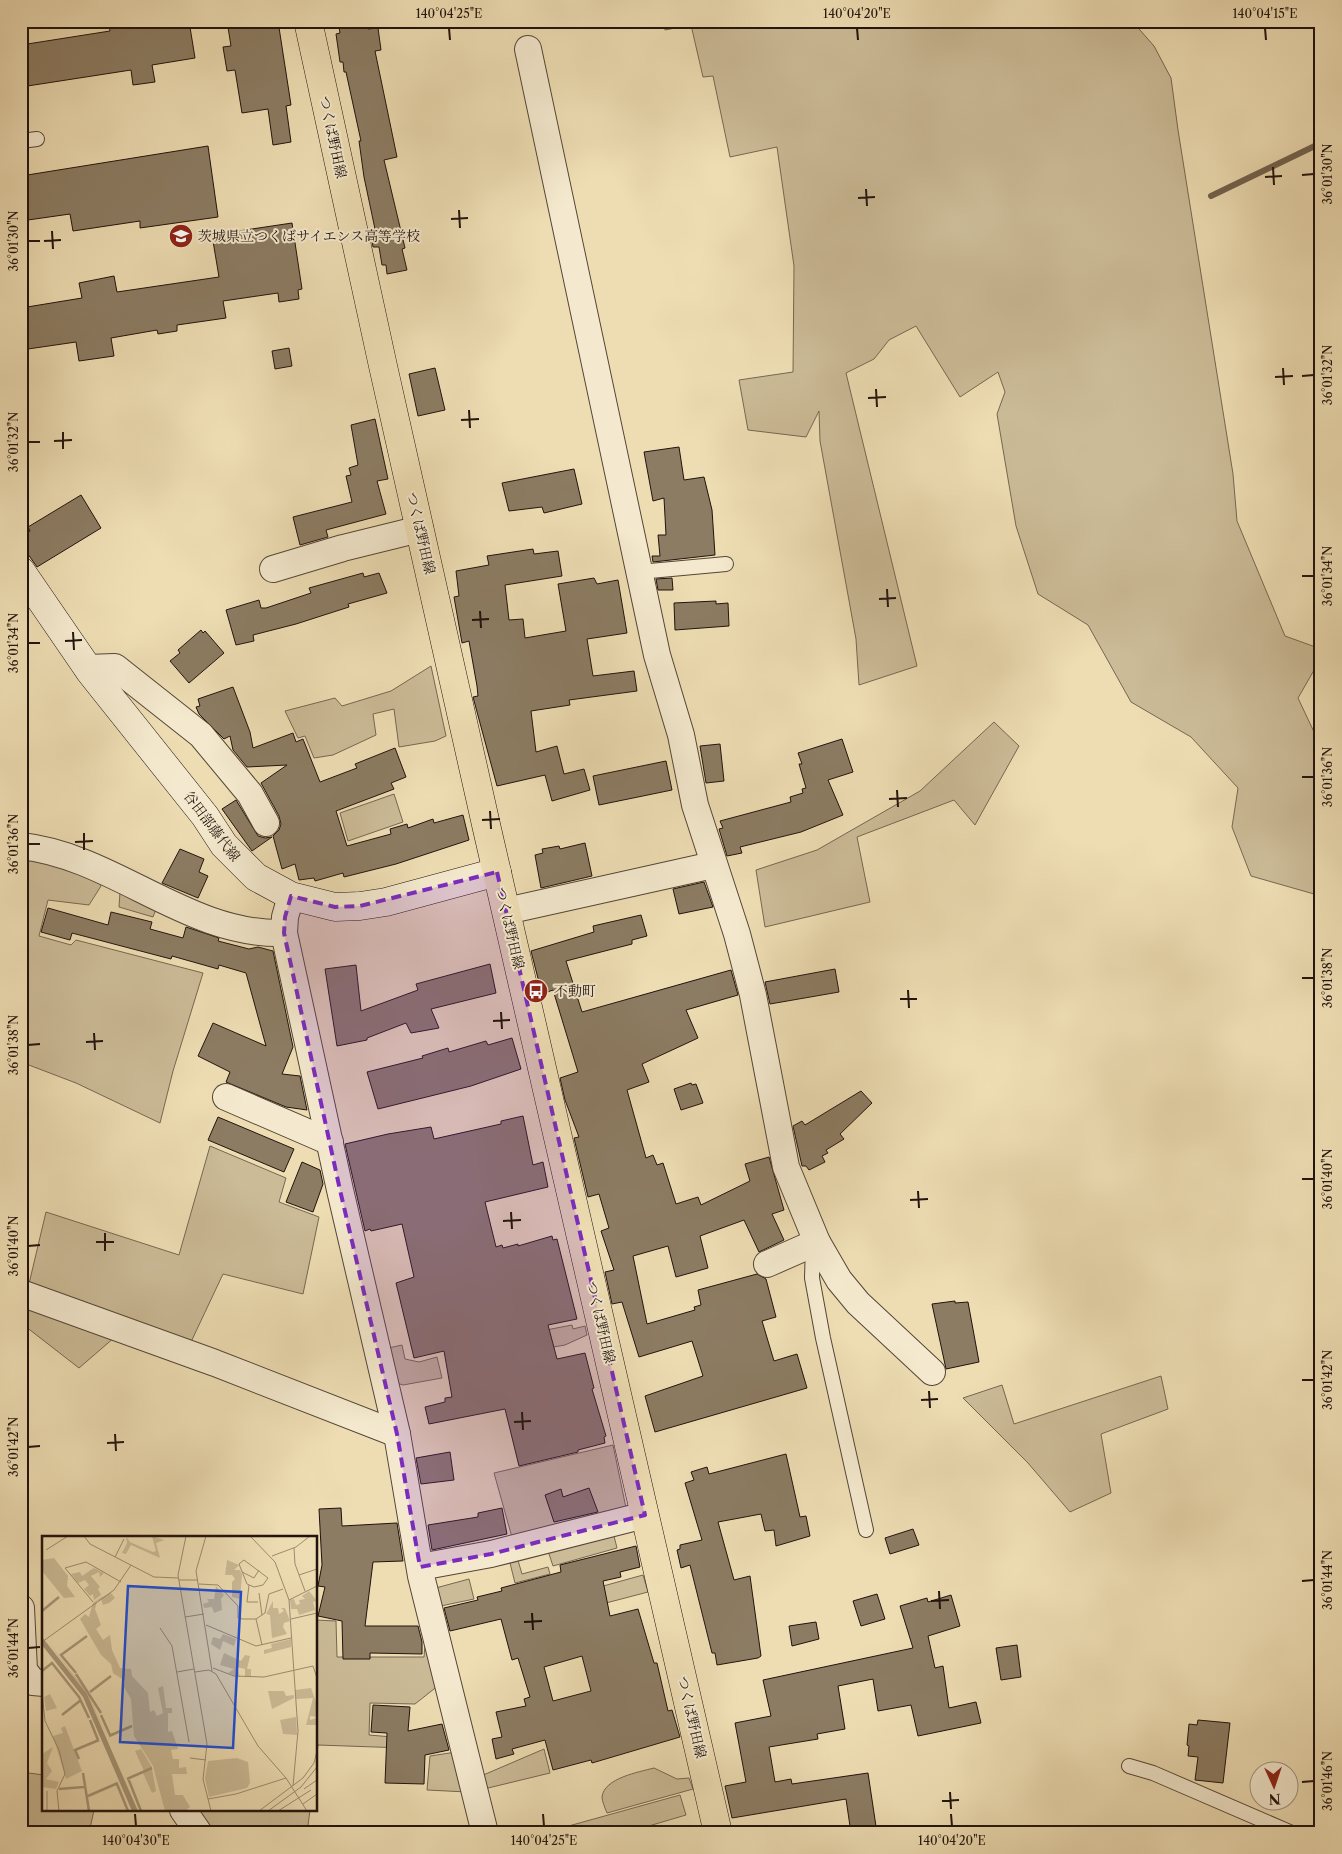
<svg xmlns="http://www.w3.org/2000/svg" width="1342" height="1854" viewBox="0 0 1342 1854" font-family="'Libre Caslon Text','Noto Serif JP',serif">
<rect width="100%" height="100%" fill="#eeddb3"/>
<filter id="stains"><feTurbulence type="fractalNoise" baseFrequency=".004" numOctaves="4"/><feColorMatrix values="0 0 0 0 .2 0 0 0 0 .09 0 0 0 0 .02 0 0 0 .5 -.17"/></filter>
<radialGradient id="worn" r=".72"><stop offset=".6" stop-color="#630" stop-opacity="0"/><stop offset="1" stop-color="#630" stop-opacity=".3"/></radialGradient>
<g fill="#cbbb97" stroke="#766752">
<polygon points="663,21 1132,21 1154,46 1171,78 1178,130 1233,474 1237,521 1285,636 1321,649 1321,658 1298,698 1314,732 1321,735 1321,896 1251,876 1232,827 1238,788 1191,737 1131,702 1088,625 1038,594 1016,526 997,414 1005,392 998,372 960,397 916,326 889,340 874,359 846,373 917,666 859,685 856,639 820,441 819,411 806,437 748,430 739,380 793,372 794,266 777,147 730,157 713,76 703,77 691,25 665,30"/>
<polygon points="431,666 446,736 435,741 399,747 394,709 373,714 376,735 333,755 314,758 305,736 298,738 285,711 335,698 342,706 391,691"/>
<polygon points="994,722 1019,746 975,825 954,800 857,837 870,902 765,927 756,870 817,850 920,791"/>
<polygon points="394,794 403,822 348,841 340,813"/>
<polygon points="21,854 98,880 101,886 89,905 48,900 39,936 71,945 76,940 203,973 173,1071 160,1123 76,1083 21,1062 21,979 25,967 21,966"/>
<polygon points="120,892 156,909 153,917 119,907"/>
<polygon points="210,1146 286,1178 279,1202 319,1217 303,1294 223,1274 190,1344 28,1288 46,1212 179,1255"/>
<polygon points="21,1304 115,1337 79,1368 21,1323"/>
<polygon points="572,1325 573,1329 585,1326 587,1335 565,1345 548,1348 541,1331"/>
<polygon points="402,1345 405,1359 419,1362 437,1357 442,1378 403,1385 393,1382 384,1349"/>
<polygon points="1161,1376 1168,1409 1101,1434 1111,1493 1070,1512 1028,1463 963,1398 1002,1385 1014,1424"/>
<polygon points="613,1445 626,1508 513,1541 494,1473"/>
<polygon points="613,1532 617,1548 553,1566 548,1551"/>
<polygon points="517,1557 522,1574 548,1567 550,1574 515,1583 509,1559"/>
<polygon points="643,1575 648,1592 564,1614 560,1598"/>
<polygon points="469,1579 474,1599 436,1607 432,1589"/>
<polygon points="316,1620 336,1621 337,1657 424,1657 426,1632 439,1685 415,1704 370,1703 369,1735 404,1738 404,1748 318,1745 316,1758"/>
<polygon points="544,1749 550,1773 484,1789 481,1776"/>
<polygon points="456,1752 467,1792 427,1790 430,1756"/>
<path d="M654 1768 677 1779 689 1778 693 1789 607 1813C605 1808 602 1801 602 1797 604 1778 639 1772 654 1768Z"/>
<polygon points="21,1772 44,1775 44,1810 94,1810 89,1833 21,1833"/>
<polygon points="680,1795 686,1815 625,1833 566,1833 565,1827"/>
<polygon points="199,1810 310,1810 307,1833 211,1833"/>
</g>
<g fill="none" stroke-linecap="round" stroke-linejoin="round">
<polyline stroke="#72634f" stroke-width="6" points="1211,196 1321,143"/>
</g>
<g fill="#8c7c63" stroke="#21130d" fill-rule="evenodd">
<polygon points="125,21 189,21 195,58 152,65 155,82 133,85 131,70 21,87 21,45 110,31 109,24"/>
<polygon points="227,21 278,21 291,105 286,106 291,142 273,145 268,109 242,113 235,70 227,71 223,47 231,46"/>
<polygon points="338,21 367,21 368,29 378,28 381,50 375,51 397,157 384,160 405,248 402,249 407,270 387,274 386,265 382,265 379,247 373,247 370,230 375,229 364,177 359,141 361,141 346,72 344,72 343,62 340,62 336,34 340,33"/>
<polygon points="208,146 218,217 140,228 140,221 73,231 70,214 21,221 21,176"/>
<polygon points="292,223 302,289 298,290 299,299 279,302 278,293 223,301 226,318 177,325 177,331 158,334 157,330 111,338 114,356 79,361 76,342 21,350 21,308 82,298 79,283 114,276 117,292 219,277 212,235"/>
<polygon points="289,348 292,366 275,369 272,351"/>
<polygon points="435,368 445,410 418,416 409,374"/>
<polygon points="375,419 388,479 377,481 386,514 326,530 328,537 300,545 293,517 352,502 346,476 351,475 349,468 358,465 351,425"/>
<polygon points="679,447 684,480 704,477 712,510 715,555 653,562 652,556 660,556 658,535 666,535 664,498 653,501 644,452"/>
<polygon points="574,469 582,504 544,513 542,507 509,511 502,483"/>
<polygon points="81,495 101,528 37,567 21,544 21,537 30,531 28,527"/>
<polygon points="533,549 534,554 558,551 562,576 505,585 509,620 523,619 525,638 566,631 558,584 594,578 597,584 618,580 627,633 587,639 593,676 634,671 637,691 569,700 570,705 531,711 536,752 557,746 564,774 584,769 590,790 552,801 545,775 497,786 473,697 478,696 477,686 469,641 462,643 454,597 459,596 456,571 489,565 487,556"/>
<polygon points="363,573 364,577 379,573 387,593 348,604 349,607 296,624 253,635 254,641 236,645 226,610 259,600 261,608 266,608 311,593 309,588"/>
<polygon points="672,578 673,590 658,590 656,579"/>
<polygon points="716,601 716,604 728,603 729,626 675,630 674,603"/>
<polygon points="201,630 203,633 205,631 224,653 189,683 170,661 180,653 178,650"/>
<polygon points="233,687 250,732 253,748 293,733 296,742 303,739 320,782 357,768 355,764 395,748 406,777 391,783 394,789 336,811 347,846 391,834 390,829 407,824 408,828 433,819 434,823 463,815 469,840 396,864 344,877 343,873 315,881 314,878 299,880 295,864 282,869 273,836 279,830 281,824 279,816 261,783 287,765 247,767 233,750 230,736 224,739 199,714 196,707 200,706 198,699"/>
<polygon points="842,739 853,772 828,780 843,815 801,832 740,847 742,853 727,856 719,829 723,828 720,821 791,802 790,797 803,793 802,789 806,788 799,764 802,764 798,753"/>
<polygon points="720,744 724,781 706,783 700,746"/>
<polygon points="666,761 672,790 599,805 593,776"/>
<polygon points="236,800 258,836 265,838 272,837 252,851 222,809"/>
<polygon points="585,843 592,876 541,888 535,855 543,853 542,849 559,846 560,849"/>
<polygon points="180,849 204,859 199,872 208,876 198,898 162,883"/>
<polygon points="704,882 713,907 679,914 673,889"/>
<polygon points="48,908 108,925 111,912 152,922 150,929 183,938 186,927 219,938 218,941 249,949 258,947 273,951 293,1047 282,1074 300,1076 307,1110 286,1107 226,1082 230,1072 198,1056 213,1023 266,1046 246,973 219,965 218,969 172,956 171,959 72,933 70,940 41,932"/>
<polygon points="641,915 647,936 632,940 632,944 566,961 582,1012 731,970 738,995 686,1010 698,1038 642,1064 649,1082 627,1090 646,1158 653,1155 657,1165 663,1163 676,1204 698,1197 701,1205 750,1181 745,1164 769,1157 784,1210 772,1214 784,1240 759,1252 744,1220 700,1236 708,1268 676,1277 668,1246 633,1256 647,1324 695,1310 694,1307 701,1305 698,1290 757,1274 766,1279 776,1317 762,1321 774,1361 797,1354 807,1388 655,1432 645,1396 703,1376 692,1341 639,1357 622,1302 612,1304 605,1272 614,1270 601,1231 609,1228 599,1194 588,1197 574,1138 579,1137 565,1100 560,1078 578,1072 553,990 542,994 531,951 594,932 593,926"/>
<polygon points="490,964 496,993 431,1009 439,1028 411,1033 406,1023 367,1038 367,1040 337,1046 325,969 356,965 361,1011 418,990 416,984"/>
<polygon points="835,969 839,992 770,1004 765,982"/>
<polygon points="512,1038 521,1069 471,1086 378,1109 367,1072 423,1058 422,1056 448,1048 449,1052 486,1041 488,1045"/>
<polygon points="691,1083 692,1085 696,1084 703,1103 681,1110 674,1089"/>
<polygon points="861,1091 872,1103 840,1134 844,1139 826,1150 828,1153 822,1156 825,1162 809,1170 806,1166 802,1166 793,1126 802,1121 805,1125"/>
<polygon points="523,1116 533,1165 543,1162 548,1187 485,1202 496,1247 502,1245 503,1248 518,1244 518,1246 552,1236 553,1240 557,1239 577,1319 548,1325 557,1359 585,1353 594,1388 592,1389 606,1436 604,1437 605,1443 578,1450 578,1452 519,1466 505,1409 429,1424 425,1407 445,1402 445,1398 452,1397 444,1351 414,1358 396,1283 414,1277 402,1224 371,1231 370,1229 365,1231 345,1144 388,1134 431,1127 434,1139 501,1124 501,1121"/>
<polygon points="218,1117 294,1149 284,1172 208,1140"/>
<polygon points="302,1162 320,1170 323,1184 313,1212 286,1202"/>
<polygon points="955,1301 955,1303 968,1302 979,1362 946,1369 932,1304"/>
<polygon points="450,1452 454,1480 421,1484 416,1458"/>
<polygon points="786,1454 800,1517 806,1516 810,1536 776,1546 774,1530 765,1531 761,1514 718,1522 734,1580 750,1576 761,1656 758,1658 717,1665 715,1653 712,1653 690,1565 681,1568 677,1550 680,1549 680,1545 702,1540 685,1483 694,1480 691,1472 707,1467 709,1474"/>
<polygon points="589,1488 598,1512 554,1522 545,1495 561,1489 563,1497"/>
<polygon points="341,1508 342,1526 397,1523 403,1561 373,1562 365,1626 418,1626 422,1642 422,1654 370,1653 370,1659 343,1659 342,1621 318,1616 325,1587 318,1586 322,1565 319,1509"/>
<polygon points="502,1508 507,1534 432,1550 428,1525 478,1517 478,1513"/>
<polygon points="913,1529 919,1545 890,1554 885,1538"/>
<path d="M636 1546 640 1567 620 1572 621 1577 603 1581 610 1616 638 1609 654 1663H657L668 1711 672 1710 680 1737 592 1763 591 1760 553 1770 545 1740 512 1749 514 1754 496 1759 492 1739 502 1737 496 1712 526 1706 524 1699 530 1697 518 1658 512 1660 501 1619 450 1631 444 1608 478 1600 477 1597 502 1591 501 1588 561 1572 560 1565ZM582 1656 591 1691 553 1701 544 1667Z"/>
<polygon points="877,1594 885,1619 861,1626 853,1601"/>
<polygon points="951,1595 960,1626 928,1636 935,1668 943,1666 949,1708 976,1702 981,1723 918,1736 911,1705 878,1711 873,1679 838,1686 845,1729 817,1734 818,1739 769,1747 775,1782 791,1779 792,1784 868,1773 877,1833 851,1833 846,1799 732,1818 725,1786 746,1782 735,1723 771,1716 763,1680 913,1648 900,1606 927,1598 928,1602"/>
<polygon points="816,1622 819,1639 792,1646 789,1626"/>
<polygon points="1017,1645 1021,1677 1001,1680 996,1648"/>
<polygon points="373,1705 410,1707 408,1731 442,1724 449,1750 425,1755 424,1784 385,1783 387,1733 371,1732"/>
<polygon points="1198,1720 1230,1723 1223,1783 1195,1780 1198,1757 1188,1756 1189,1746 1187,1745 1189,1724 1197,1725"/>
</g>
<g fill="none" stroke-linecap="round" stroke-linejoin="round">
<g stroke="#544636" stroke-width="16">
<g id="service">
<polyline points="21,141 37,139"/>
<polyline points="639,572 726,564"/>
<polyline points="813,1244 812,1278 823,1338 866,1530"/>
<polyline points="1129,1766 1153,1773 1292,1833"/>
</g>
</g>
<g stroke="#544636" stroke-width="28">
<g id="minor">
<polyline points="528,49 657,655 681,735 695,805 737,934 753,995 786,1167 817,1242 839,1280 858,1303 932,1372"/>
<polyline points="273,569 343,548 420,529"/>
<polyline points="87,668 115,667 201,735 250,794 266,823"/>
<path d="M21 846C114 856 188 936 284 933"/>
<polyline points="291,896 285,917 284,933 340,1190 397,1434 421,1576 485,1833"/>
<polyline points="506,911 713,865"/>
<polyline points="226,1097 330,1142"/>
<polyline points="767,1264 817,1242"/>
<polyline points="21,1293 215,1363 397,1434"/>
<polyline points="420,1567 491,1554 645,1515"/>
<polyline points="21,1608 24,1670 33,1682 44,1683"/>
<polyline points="183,1810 199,1833"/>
</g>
</g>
<g stroke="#21130d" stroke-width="29">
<polyline id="secondary" points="21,571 91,673 205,816 224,845 256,877 291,896 335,907 360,906 386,902 497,872"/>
</g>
<g stroke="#21130d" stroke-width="29">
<polyline id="primary" points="308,21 383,366 487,829 718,1833"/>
</g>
<use href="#service" stroke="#f4e9ce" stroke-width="14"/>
<use href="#minor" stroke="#f4e9ce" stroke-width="26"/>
<use href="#secondary" stroke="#f4e9ce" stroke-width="28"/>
<use href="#primary" stroke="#eeddb3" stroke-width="28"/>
</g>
<path fill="#7b2cbf" fill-opacity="0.2" stroke="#7b2cbf" stroke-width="4" stroke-dasharray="10 6" stroke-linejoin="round" d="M497 872 645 1515 491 1554 420 1567 397 1434 340 1190 284 933 285 917 291 896 335 907 360 906Z"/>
<path fill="none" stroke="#21130d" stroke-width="2" d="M449 28 450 40M857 28 858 40M1265 28 1266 40M1273 167 1274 185M1302 175 1314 174M1265 177 1282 176M866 189 867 206M858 198 875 197M459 210 460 228M451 219 468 218M52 231 53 249M28 241H40M44 241 61 240M1283 368 1284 385M1302 376 1314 375M1275 377 1293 376M876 389 877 407M868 398 886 397M469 410 470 428M461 420 479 419M63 432V449M54 441 72 440M28 442H40M1302 576H1314M887 589 888 607M879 599 896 598M480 611 481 628M472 620 489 619M73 632 74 650M65 641 82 640M28 643H40M1302 777H1314M897 790 898 807M889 799 907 798M490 811 491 829M482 820 500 819M84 833V850M75 842 93 841M28 844H40M1302 978H1314M908 990 909 1008M900 999H917M501 1012 502 1029M493 1021 510 1020M94 1033 95 1050M86 1042 103 1041M28 1045 40 1044M1302 1179H1314M918 1191 919 1208M910 1200 928 1199M511 1212 512 1229M503 1221 521 1220M105 1233V1251M96 1242H114M28 1246 40 1245M1302 1380H1314M929 1391 930 1408M921 1400 938 1399M522 1412 523 1430M514 1422 531 1421M115 1434 116 1451M107 1443 124 1442M28 1447 40 1446M1302 1581 1314 1580M939 1591 940 1609M931 1601 949 1600M532 1613 533 1630M524 1622 542 1621M28 1648 40 1647M1302 1782 1314 1781M950 1792 951 1809M942 1801 959 1800M135 1814 136 1826M543 1814 544 1826M951 1814 952 1826"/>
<defs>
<g id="school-disc" transform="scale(1.25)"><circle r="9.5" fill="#8f2418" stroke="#f4e9ce"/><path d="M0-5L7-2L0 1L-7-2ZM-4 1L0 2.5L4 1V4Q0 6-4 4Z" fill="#fff"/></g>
<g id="bus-disc" transform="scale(1.25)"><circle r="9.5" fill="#8f2418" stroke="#f4e9ce"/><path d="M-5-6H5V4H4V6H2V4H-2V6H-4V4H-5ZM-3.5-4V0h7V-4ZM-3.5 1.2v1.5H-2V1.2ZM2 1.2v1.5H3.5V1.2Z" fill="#fff"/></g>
</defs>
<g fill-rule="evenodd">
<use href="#school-disc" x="181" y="236"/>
<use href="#bus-disc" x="536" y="991"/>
</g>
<g text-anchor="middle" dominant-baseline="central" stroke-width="4" stroke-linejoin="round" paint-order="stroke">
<g font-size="14" fill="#21130d" stroke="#f4e9ce">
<text transform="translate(333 137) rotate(78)">つくば野田線</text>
<text transform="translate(421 533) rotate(77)">つくば野田線</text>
<text transform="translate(212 826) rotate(53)">谷田部藤代線</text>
<text transform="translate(510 928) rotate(77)">つくば野田線</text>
<text transform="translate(601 1322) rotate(77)">つくば野田線</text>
<text transform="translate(692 1717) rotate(77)">つくば野田線</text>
</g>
<g font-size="14" fill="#21130d" stroke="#f4e9ce" text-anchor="start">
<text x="198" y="236">茨城県立つくばサイエンス高等学校</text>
<text x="554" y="991">不動町</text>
</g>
</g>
<g transform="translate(42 1536)">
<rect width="275" height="275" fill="#eeddb3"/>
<path d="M84 0 88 6 111 16 114 15 110 0 122 4 114 7 118 22 89 9 84 18 80 17 85 7ZM12 22 26 40 25 50 33 61 22 62 0 35V24ZM185 24 197 29 192 34H198L200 39 198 63 190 61V46L193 43 190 39H183ZM52 32 62 37 58 41 57 36 49 40 58 51 56 53 59 59 52 64 51 58 48 60 42 53 47 49 43 44 36 47 29 38 38 36 40 40ZM174 50 182 59 179 63 180 74 172 77 170 71 162 72 161 68 167 66 165 63H172ZM267 55 275 65 271 66 273 74 257 79 255 73H249L248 64 252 63 254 69 258 68 257 64 263 63 260 60ZM69 57 73 62 67 67 61 69 59 63 55 65 53 73 59 89 54 93 61 104 68 99 70 114 78 132 89 133 90 140 106 157 108 176 112 174 115 180 121 177 116 152 121 150 124 172H130V177H126V196L130 195 136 213 129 214 131 223H137V232L144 231 145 238H130L133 259H141L148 271 144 274 123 275 111 230 92 200 89 163 82 151 83 145 71 137 69 128 59 119 38 83 43 78 47 81 51 67 58 62ZM231 65V72H236L237 78 242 75 239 72H243L248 85 242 87 241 91 245 98 230 102 228 79 224 78ZM181 98 194 103 192 110 181 105 178 114 169 108 171 101 178 103ZM249 103V111L222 118V114L230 112 229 108ZM6 106 45 156 65 200 45 158ZM182 117 199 125 203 119 208 120 205 133H209V141H203V133L195 131 198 141 186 137 192 133 178 129ZM269 152 274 166 275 181 268 180V184L274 182V189H264L271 162 254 163 253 154ZM226 155H242L244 160 252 159V162L230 173ZM8 158 15 172 4 175 2 161ZM254 181 255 199 241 198 238 184ZM23 190 40 235 24 243 11 200 21 197 19 192ZM11 211 5 227 10 235 4 243 17 246 14 253 0 251V218ZM99 213 110 231 102 235 93 215ZM195 222 206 226 208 247 205 252 167 261 163 242 166 225ZM110 233 114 255 110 257 101 237Z" fill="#cbbb97"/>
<path d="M0 101 45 158 96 275H90L41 161 0 109Z" fill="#a8987b"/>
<path fill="none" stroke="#a8987b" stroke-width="2.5" d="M0 75 17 61M0 135 10 127 37 161 47 182M34 137 19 119 45 100M34 138 59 177M48 156 69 140M20 179 39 164M59 179 68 199M48 184 56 204M67 200 90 190M37 223 33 214 57 204M41 237 47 275M86 242 99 275M85 243 110 232M75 248 86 275M17 253 42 251M46 260 76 247"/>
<path fill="none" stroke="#9c8c71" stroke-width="1" d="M42 0 48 8 112 41 136 42M144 0 136 39 165 208 161 243 169 275M164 0 154 35 170 135M208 0 233 26 247 64 256 195 251 250M252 12 253 28 263 55M4 14 26 0M230 20 254 11 268 0M73 21 82 3M202 24 226 42 221 49 212 51 205 48 197 28ZM200 36 212 42 217 34M257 39 275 33M137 44H156M157 48 176 49 196 70V82L201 83H214L223 77 227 58 241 53M207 49 205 66H216M217 57 220 79M247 64 275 50M51 66 23 32 44 26 79 46M143 81 162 78M214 83 220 109M249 83 275 77M164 89 214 110 249 102M118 92 130 110 147 206M0 106 72 54 89 29M171 132 192 140 222 141 271 130 275 142M135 136 152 133M153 136 167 134 174 138 216 210 244 242 265 275M0 156 3 185 17 214 23 238 15 255 17 275M148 222 164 224M262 253 275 244M166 263 194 258 244 242M261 268 275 258M5 275V255M217 275 261 242 272 227 275 215M226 275 259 251 275 231M236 275 269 254"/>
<path fill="#1d4ed8" fill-opacity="0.15" stroke="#1d4ed8" stroke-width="2.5" d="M86 50 199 56 191 212 78 206Z"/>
<rect width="275" height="275" fill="none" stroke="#21130d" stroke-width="2.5"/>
</g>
<rect width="1342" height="1854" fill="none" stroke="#eeddb3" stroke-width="55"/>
<g transform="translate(1274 1786) rotate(177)"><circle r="24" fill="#f4e9ce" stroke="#a09381"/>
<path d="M0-4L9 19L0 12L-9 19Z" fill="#8f2418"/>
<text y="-8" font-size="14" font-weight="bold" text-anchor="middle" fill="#21130d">N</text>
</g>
<rect x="28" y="28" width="1286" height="1798" fill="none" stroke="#21130d" stroke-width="2"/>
<g font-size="12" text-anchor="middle" fill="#21130d">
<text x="449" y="18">140°04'25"E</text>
<text x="857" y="18">140°04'20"E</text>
<text x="1265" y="18">140°04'15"E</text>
<text transform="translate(1328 174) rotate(-90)" y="4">36°01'30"N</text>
<text transform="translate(14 241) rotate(-90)" y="4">36°01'30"N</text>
<text transform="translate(1328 375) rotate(-90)" y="4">36°01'32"N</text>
<text transform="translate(14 442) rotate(-90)" y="4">36°01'32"N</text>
<text transform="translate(1328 576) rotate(-90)" y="4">36°01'34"N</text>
<text transform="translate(14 643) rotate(-90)" y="4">36°01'34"N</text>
<text transform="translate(1328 777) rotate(-90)" y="4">36°01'36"N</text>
<text transform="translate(14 844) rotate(-90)" y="4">36°01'36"N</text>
<text transform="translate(1328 978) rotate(-90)" y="4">36°01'38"N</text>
<text transform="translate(14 1045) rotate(-90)" y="4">36°01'38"N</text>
<text transform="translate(1328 1179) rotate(-90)" y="4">36°01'40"N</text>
<text transform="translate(14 1246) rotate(-90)" y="4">36°01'40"N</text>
<text transform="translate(1328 1380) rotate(-90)" y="4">36°01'42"N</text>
<text transform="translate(14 1447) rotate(-90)" y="4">36°01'42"N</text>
<text transform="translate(1328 1580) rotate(-90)" y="4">36°01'44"N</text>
<text transform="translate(14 1648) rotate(-90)" y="4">36°01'44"N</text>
<text transform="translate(1328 1781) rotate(-90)" y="4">36°01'46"N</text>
<text x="136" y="1845">140°04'30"E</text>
<text x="544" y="1845">140°04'25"E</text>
<text x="952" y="1845">140°04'20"E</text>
</g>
<rect width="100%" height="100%" filter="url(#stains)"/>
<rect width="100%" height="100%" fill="url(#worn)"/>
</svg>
